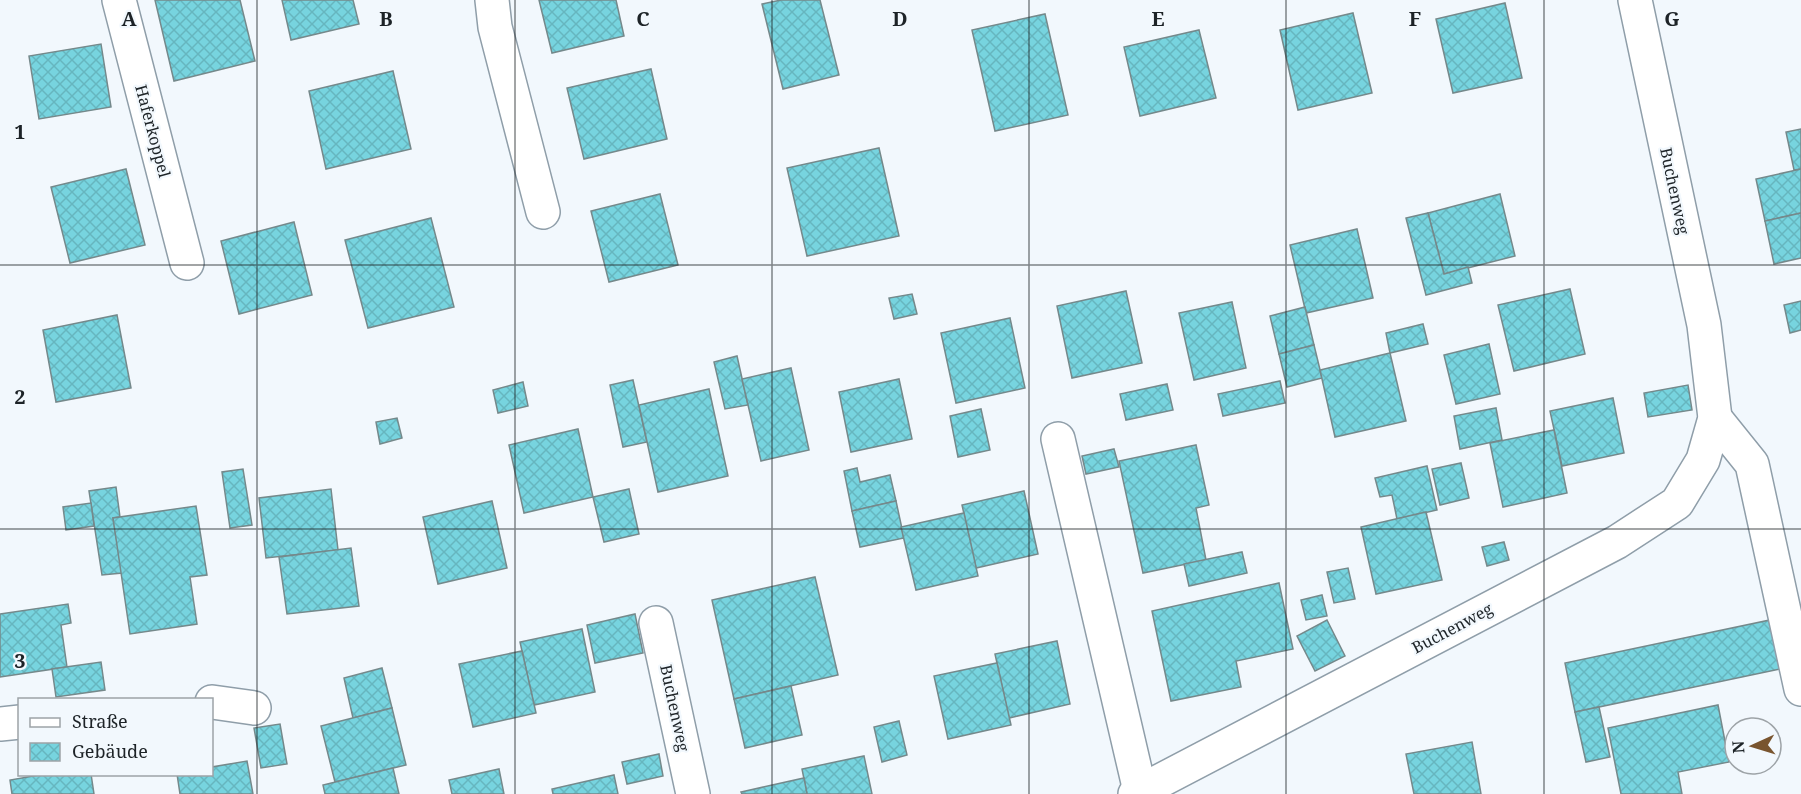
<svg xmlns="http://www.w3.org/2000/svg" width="1801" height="794" viewBox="0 0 1801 794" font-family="'Noto Serif',serif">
<defs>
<pattern id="building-cross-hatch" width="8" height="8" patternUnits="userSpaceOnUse" patternTransform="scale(1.5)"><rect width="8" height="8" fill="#77d4df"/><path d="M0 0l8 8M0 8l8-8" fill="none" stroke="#66b6bf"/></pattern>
</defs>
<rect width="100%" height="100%" fill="#f2f8fd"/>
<g fill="url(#building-cross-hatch)" stroke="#75898b" stroke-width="1.5">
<polygon points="155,0 240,0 255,61 174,81"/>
<polygon points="282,0 353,0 359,24 291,40"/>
<polygon points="539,0 616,0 624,36 552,53"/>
<polygon points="781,0 820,0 839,75 783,89 762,4"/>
<polygon points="1505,3 1522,78 1453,93 1436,19"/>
<polygon points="1353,13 1372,93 1298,110 1280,30"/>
<polygon points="1045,14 1068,115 995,131 972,30"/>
<polygon points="1199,30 1216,98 1140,116 1124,47"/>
<polygon points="101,44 111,107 39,119 29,56"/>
<polygon points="651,69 667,139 584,159 567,88"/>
<polygon points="393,71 411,149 326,169 309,91"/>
<polygon points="1801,129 1801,169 1794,170 1786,132"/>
<polygon points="879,148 899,236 807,256 787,168"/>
<polygon points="126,169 145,245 70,263 51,187"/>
<polygon points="1801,169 1801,213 1765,221 1756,179"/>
<polygon points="660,194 678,265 609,282 591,211"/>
<polygon points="1500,194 1515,256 1444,274 1428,213"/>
<polygon points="1428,213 1444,274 1468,267 1472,283 1426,295 1406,218"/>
<polygon points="1801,213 1801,258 1774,264 1765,221"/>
<polygon points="431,218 454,307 368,328 345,240"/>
<polygon points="294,222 312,295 239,314 221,241"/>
<polygon points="1357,229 1373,298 1306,313 1290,245"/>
<polygon points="1570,289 1585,354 1514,371 1498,305"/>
<polygon points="1126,291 1142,363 1072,378 1057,306"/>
<polygon points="912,294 917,314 894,319 889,298"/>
<polygon points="1801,301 1801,330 1790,333 1784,305"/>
<polygon points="1232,302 1246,368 1194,380 1179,313"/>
<polygon points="1305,307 1314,345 1279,354 1270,316"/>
<polygon points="117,315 131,388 56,402 43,330"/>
<polygon points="1010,318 1025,388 956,403 941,333"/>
<polygon points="1423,324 1428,344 1390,353 1386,333"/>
<polygon points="1489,344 1500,394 1456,404 1444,355"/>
<polygon points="1314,345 1322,378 1287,387 1279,354"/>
<polygon points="1390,353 1406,421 1335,437 1320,370"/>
<polygon points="737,356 748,405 725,409 714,362"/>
<polygon points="791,368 809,450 761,461 742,379"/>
<polygon points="899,379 912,439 851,452 839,392"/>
<polygon points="633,380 647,442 623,447 610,385"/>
<polygon points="1280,381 1285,403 1223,416 1218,394"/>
<polygon points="523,382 528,406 498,413 493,390"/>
<polygon points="1167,384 1173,410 1126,420 1120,394"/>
<polygon points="1688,385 1692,410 1648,417 1644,393"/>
<polygon points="709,389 728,476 658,492 639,405"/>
<polygon points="1613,398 1624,453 1562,466 1550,411"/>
<polygon points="1496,408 1502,440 1460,449 1454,416"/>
<polygon points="981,409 990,450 958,457 950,416"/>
<polygon points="397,418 402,438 380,444 376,422"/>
<polygon points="578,429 593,497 524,513 509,445"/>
<polygon points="1554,430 1567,493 1503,507 1490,443"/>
<polygon points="1196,445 1209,505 1196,508 1206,560 1143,573 1119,461"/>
<polygon points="1114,449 1119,467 1086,474 1082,456"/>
<polygon points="1461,463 1469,498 1440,505 1432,469"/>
<polygon points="1427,466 1437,510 1397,519 1392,495 1380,497 1375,478"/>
<polygon points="857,468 860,482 890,475 896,501 852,511 844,471"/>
<polygon points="243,469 252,525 230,528 222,472"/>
<polygon points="116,487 120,517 113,518 122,573 102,575 89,491"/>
<polygon points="331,489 338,550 266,558 259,498"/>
<polygon points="629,489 639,534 604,542 593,497"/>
<polygon points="1024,491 1038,554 976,568 962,505"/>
<polygon points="492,501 507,568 438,584 423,517"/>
<polygon points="896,501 904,538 860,547 852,511"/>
<polygon points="91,503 94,526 66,530 63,507"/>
<polygon points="196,506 207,575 190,577 197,624 130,634 113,518"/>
<polygon points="1426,512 1442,580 1376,594 1361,527"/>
<polygon points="964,513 978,576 916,590 901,527"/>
<polygon points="1504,542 1509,560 1487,566 1482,547"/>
<polygon points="351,548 359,606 287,614 279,557"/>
<polygon points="1242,552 1247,573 1189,586 1184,564"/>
<polygon points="1348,568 1355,599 1334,603 1327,572"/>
<polygon points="815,577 838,675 734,699 712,600"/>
<polygon points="1279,583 1293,649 1236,661 1241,687 1171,701 1152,611"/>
<polygon points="1322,595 1327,616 1306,620 1301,600"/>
<polygon points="68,604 71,623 61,625 67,667 0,677 0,614"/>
<polygon points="635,614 643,653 595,663 587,625"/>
<polygon points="1327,620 1345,656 1315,671 1297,636"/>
<polygon points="1770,620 1780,669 1575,712 1565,663"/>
<polygon points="582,629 595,692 534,705 520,642"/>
<polygon points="1057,641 1070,704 1009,718 995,654"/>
<polygon points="522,651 536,713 473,727 459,664"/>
<polygon points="101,662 105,690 56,697 52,669"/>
<polygon points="997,663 1011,725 948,739 934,676"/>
<polygon points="382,668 392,708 353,718 344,678"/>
<polygon points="791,686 802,735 745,748 734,699"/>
<polygon points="1718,705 1729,762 1678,772 1682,794 1621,794 1608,728"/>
<polygon points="1599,707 1610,757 1586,762 1575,712"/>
<polygon points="392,708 406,765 335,782 321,726"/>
<polygon points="899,721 907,755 882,762 874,727"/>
<polygon points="280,724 287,764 261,768 254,728"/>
<polygon points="1472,742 1481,794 1414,794 1406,754"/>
<polygon points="659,754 663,776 627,784 622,762"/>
<polygon points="864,756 872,794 807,794 802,769"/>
<polygon points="247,761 253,794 180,794 177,774 212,774 212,767"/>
<polygon points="393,768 399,794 325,794 323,785"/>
<polygon points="499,769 504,794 452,794 449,780"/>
<polygon points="45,774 91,774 94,794 12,794 10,780"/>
<polygon points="614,775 618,794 553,794 552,789"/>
<polygon points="804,778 807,794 742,794 741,792"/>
</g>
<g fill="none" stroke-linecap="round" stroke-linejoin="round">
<g stroke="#8f9ea9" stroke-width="36">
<g id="minor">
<polyline points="119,0 187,263"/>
<polyline points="492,0 495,27 543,212"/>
<polyline points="1715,418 1752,464 1801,689"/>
<polyline points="1058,439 1140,791"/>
<polyline points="656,623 693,794"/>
<polyline points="212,702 254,708"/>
<polyline points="0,724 20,722"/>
<polyline points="1135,794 1617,542 1677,503 1703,460 1715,418 1704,325 1635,0"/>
</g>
</g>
<use href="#minor" stroke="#fff" stroke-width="33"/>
</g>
<path fill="none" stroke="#1d2327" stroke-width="1.5" stroke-opacity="0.55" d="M257 0V794M515 0V794M772 0V794M1029 0V794M1286 0V794M1544 0V794M0 265H1801M0 529H1801"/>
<g text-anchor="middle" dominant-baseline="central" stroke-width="4.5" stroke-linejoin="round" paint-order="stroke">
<g font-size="16" fill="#1d2327" stroke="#f2f8fd">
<text transform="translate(153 131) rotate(75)">Haferkoppel</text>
<text transform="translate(1675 191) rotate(78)">Buchenweg</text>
<text transform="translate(1452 628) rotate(-28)">Buchenweg</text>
<text transform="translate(675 708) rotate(78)">Buchenweg</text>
</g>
</g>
<g font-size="20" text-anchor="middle" font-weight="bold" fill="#1d2327" stroke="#f2f8fd" stroke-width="4.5" stroke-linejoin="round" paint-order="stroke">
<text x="129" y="26">A</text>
<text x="386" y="26">B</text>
<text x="643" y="26">C</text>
<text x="900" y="26">D</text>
<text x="1158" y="26">E</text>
<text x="1415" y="26">F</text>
<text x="1672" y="26">G</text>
<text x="20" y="139">1</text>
<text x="20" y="404">2</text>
<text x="20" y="668">3</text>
</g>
<rect x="18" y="698" width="195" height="78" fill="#f2f8fd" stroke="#9da3a7" stroke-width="1.5"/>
<rect x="30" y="718" width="30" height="9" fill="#ffffff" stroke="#9da3a7" stroke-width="1.5"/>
<text x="72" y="728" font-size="18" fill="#1d2327">Straße</text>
<rect x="30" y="743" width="30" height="18" fill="url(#building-cross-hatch)" stroke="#9da3a7" stroke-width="1.5"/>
<text x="72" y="758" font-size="18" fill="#1d2327">Gebäude</text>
<g transform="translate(1753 746) rotate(266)"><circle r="28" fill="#f2f8fd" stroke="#9da3a7" stroke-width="1.5"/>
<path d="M0-4.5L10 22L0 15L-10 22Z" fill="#79552f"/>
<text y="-9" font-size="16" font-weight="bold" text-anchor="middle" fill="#1d2327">N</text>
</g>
</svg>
